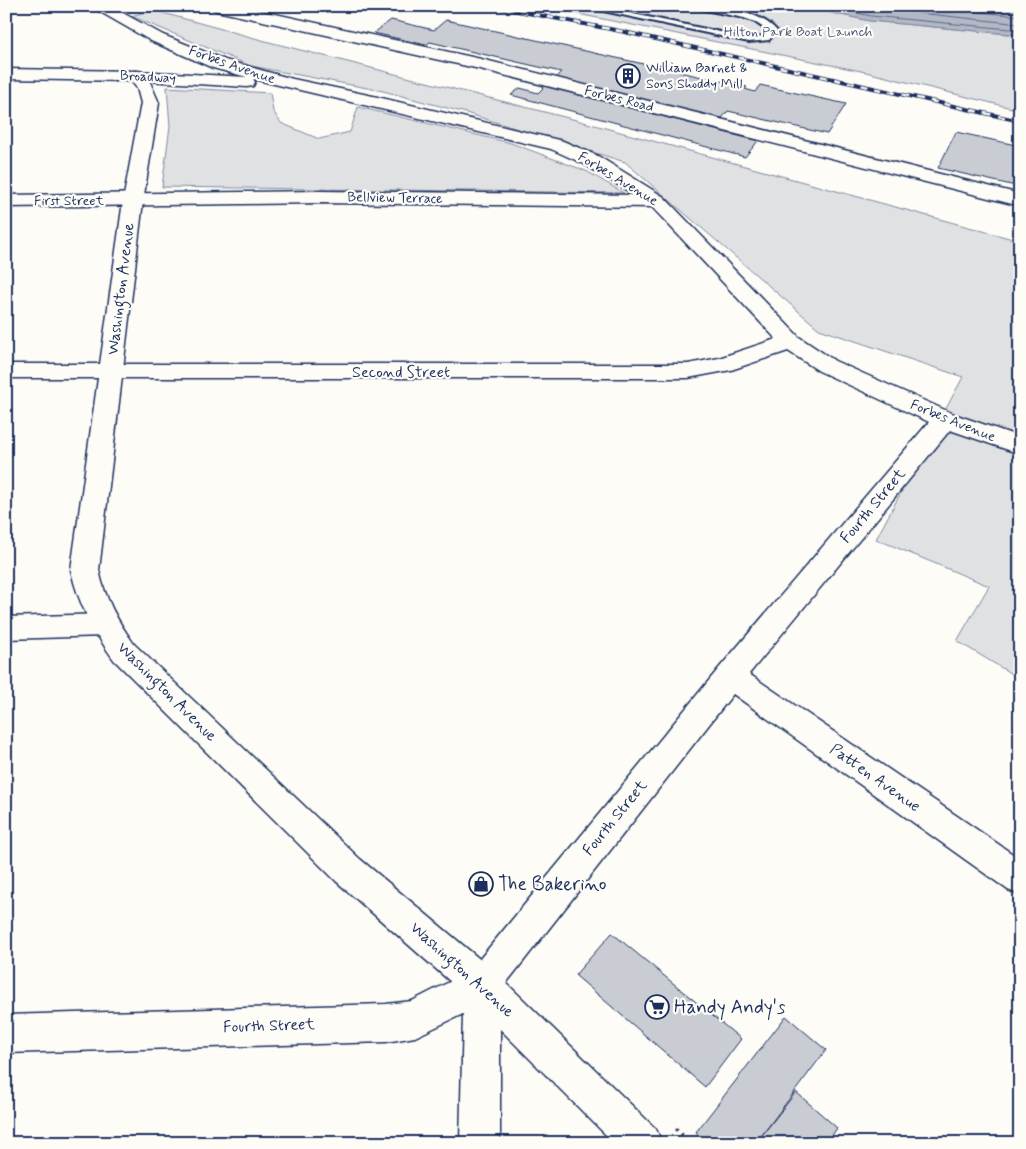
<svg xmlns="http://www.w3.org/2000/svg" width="1026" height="1149" viewBox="0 0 1026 1149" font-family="Mynerve,sans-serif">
<rect width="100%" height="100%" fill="#fdfcf7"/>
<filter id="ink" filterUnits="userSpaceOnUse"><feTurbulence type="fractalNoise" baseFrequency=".02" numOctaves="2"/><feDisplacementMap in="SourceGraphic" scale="10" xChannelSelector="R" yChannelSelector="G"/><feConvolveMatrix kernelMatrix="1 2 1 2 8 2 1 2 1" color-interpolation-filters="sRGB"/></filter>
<g filter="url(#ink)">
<g fill="#e0e1e3" stroke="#7e88a0">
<polygon points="538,6 799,6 870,21 1020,35 1020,110 866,72"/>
<polygon points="152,10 269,42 576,120 1020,241 1020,679 957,641 989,586 876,539 963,377 819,329 625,162 466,113 383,91 251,66 131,16"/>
<polygon points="167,87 270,93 273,111 281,123 319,139 350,132 358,107 511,143 586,171 624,193 162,187 170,126"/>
</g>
<polygon fill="#b3b8c5" stroke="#76819c" points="799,6 1020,6 1020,35 870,21"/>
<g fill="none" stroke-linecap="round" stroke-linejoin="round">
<g stroke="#586687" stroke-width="1">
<polyline points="824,6 871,16 1020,30"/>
<polyline points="855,6 1020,24"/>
<polyline points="916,6 1020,16"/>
</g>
</g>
<g fill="#c9ccd3" stroke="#1b2f5e">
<polygon points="391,20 434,30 446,20 747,87 745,89 755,92 760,85 846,104 827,134 728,111 722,118 554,79 561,72 430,42 426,45 374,33"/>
<polygon points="545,86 758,141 745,157 511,95 520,88 538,93"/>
<polygon points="956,132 1020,146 1020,187 938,168"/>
<polygon points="612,933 741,1039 705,1087 575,975"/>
<polygon points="786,1016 826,1050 756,1143 707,1143 696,1132"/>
<polygon points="796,1092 837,1128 827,1143 756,1143"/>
</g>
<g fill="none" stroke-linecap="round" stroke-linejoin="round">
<g stroke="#1b2f5e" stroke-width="4">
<path id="service" d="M580 6H615L609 9 749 38 764 36 768 31 755 22 744 18 686 6C715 6 757 8 777 31L769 40 749 42Z"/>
</g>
<g stroke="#1b2f5e" stroke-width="3">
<g id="minor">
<polygon points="90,6 110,6 163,35 225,60 293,79 373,96 563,141 598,156 664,197 799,337 835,361 954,414 1020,437 1020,454 950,430 749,674 1020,859 1020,895 1008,890 733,694 500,991 500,1143 460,1143 463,1014 415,1037 386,1042 6,1053 6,1015 386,1004 412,1001 469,972 720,667 929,422 819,371 788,351 731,370 688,378 6,378 6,364 688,364 719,358 776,339 652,207 319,203 6,207 6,195 319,191 634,195 584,164 551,149 253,79 255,82 253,86 247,87 130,80 128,76 130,72 136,71 247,77 213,68 151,41"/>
<polygon points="209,6 239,6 481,59 1020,194 1020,206 480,69 217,11"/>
<polygon points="105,614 115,617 119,625 115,633 105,636 6,639 6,617"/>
</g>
</g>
<g stroke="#1b2f5e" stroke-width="3">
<path id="tertiary" d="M6 69 136 71 142 72 150 82 159 103 143 201 99 570C105 599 117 620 134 644L360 859 495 972 656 1129 662 1143H614L469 998 336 881 114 660C94 632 78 604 71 570L123 201 141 103 137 88 131 81 6 79Z"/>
</g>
<polyline stroke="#1b2f5e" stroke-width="4" stroke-dasharray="2 5" stroke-linecap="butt" points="676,1129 690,1143"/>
<use href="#service" fill="#fdfcf7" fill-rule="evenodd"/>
<use href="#minor" fill="#fdfcf7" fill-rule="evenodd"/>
<use href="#tertiary" fill="#fdfcf7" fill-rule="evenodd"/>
<g stroke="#1b2f5e" stroke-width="4">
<polyline id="rail" points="492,6 620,31 1020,121"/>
</g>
<use href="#rail" stroke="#fdfcf7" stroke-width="2.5" stroke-dasharray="7" stroke-linecap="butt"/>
</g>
</g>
<defs>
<g id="building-ring" transform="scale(1.25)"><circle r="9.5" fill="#fdfcf7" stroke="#1b2f5e" stroke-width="1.5"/><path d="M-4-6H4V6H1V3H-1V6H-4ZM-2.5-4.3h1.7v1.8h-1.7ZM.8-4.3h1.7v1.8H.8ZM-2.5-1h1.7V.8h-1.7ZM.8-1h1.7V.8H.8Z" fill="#1b2f5e"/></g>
<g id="shop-ring" transform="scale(1.25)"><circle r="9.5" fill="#fdfcf7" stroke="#1b2f5e" stroke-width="1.5"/><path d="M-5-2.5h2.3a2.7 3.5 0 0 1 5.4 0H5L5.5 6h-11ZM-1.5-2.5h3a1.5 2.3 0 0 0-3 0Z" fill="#1b2f5e"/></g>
<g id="supermarket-ring" transform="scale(1.25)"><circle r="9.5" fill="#fdfcf7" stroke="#1b2f5e" stroke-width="1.5"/><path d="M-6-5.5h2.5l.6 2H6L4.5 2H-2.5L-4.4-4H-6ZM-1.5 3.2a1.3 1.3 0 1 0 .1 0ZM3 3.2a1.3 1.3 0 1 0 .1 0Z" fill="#1b2f5e"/></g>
</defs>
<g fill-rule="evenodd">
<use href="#building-ring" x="628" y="76"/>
<use href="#shop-ring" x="481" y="884"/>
<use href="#supermarket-ring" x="657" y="1007"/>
</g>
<g text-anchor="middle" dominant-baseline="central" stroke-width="4.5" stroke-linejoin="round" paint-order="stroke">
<g font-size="14" fill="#4c5c7f" stroke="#fdfcf7">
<text x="798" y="32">Hilton Park Boat Launch</text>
</g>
<g font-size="14" fill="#1b2f5e" stroke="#fdfcf7">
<text transform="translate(232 65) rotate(19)">Forbes Avenue</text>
<text transform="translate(148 77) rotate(3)">Broadway</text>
<text transform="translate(619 99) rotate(14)">Forbes Road</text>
<text transform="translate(618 179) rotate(31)">Forbes Avenue</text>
<text transform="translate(395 198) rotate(1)">Bellview Terrace</text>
<text x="69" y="201">First Street</text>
<text transform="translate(953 421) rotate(22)">Forbes Avenue</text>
</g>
<g font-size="14" fill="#1b2f5e" stroke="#fdfcf7" text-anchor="start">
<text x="646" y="68">William Barnet &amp;<tspan x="646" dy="16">Sons Shoddy Mill</tspan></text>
</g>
<g font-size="16" fill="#1b2f5e" stroke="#fdfcf7">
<text transform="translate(121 289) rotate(-83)">Washington Avenue</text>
<text x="401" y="372">Second Street</text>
<text transform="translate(873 506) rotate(-50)">Fourth Street</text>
<text transform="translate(167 692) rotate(45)">Washington Avenue</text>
<text transform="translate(875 778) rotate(35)">Patten Avenue</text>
<text transform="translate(615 818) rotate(-51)">Fourth Street</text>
<text transform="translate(462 970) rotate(42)">Washington Avenue</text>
<text transform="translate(269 1026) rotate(-2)">Fourth Street</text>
</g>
<g font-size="19" fill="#1b2f5e" stroke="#fdfcf7" text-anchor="start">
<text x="498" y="884">The Bakerino</text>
<text x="674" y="1007">Handy Andy's</text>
</g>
</g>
<rect width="1026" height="1149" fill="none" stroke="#fdfcf7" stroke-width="25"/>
<rect x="12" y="12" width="1001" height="1124" fill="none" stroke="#1b2f5e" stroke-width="2" filter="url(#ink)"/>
</svg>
